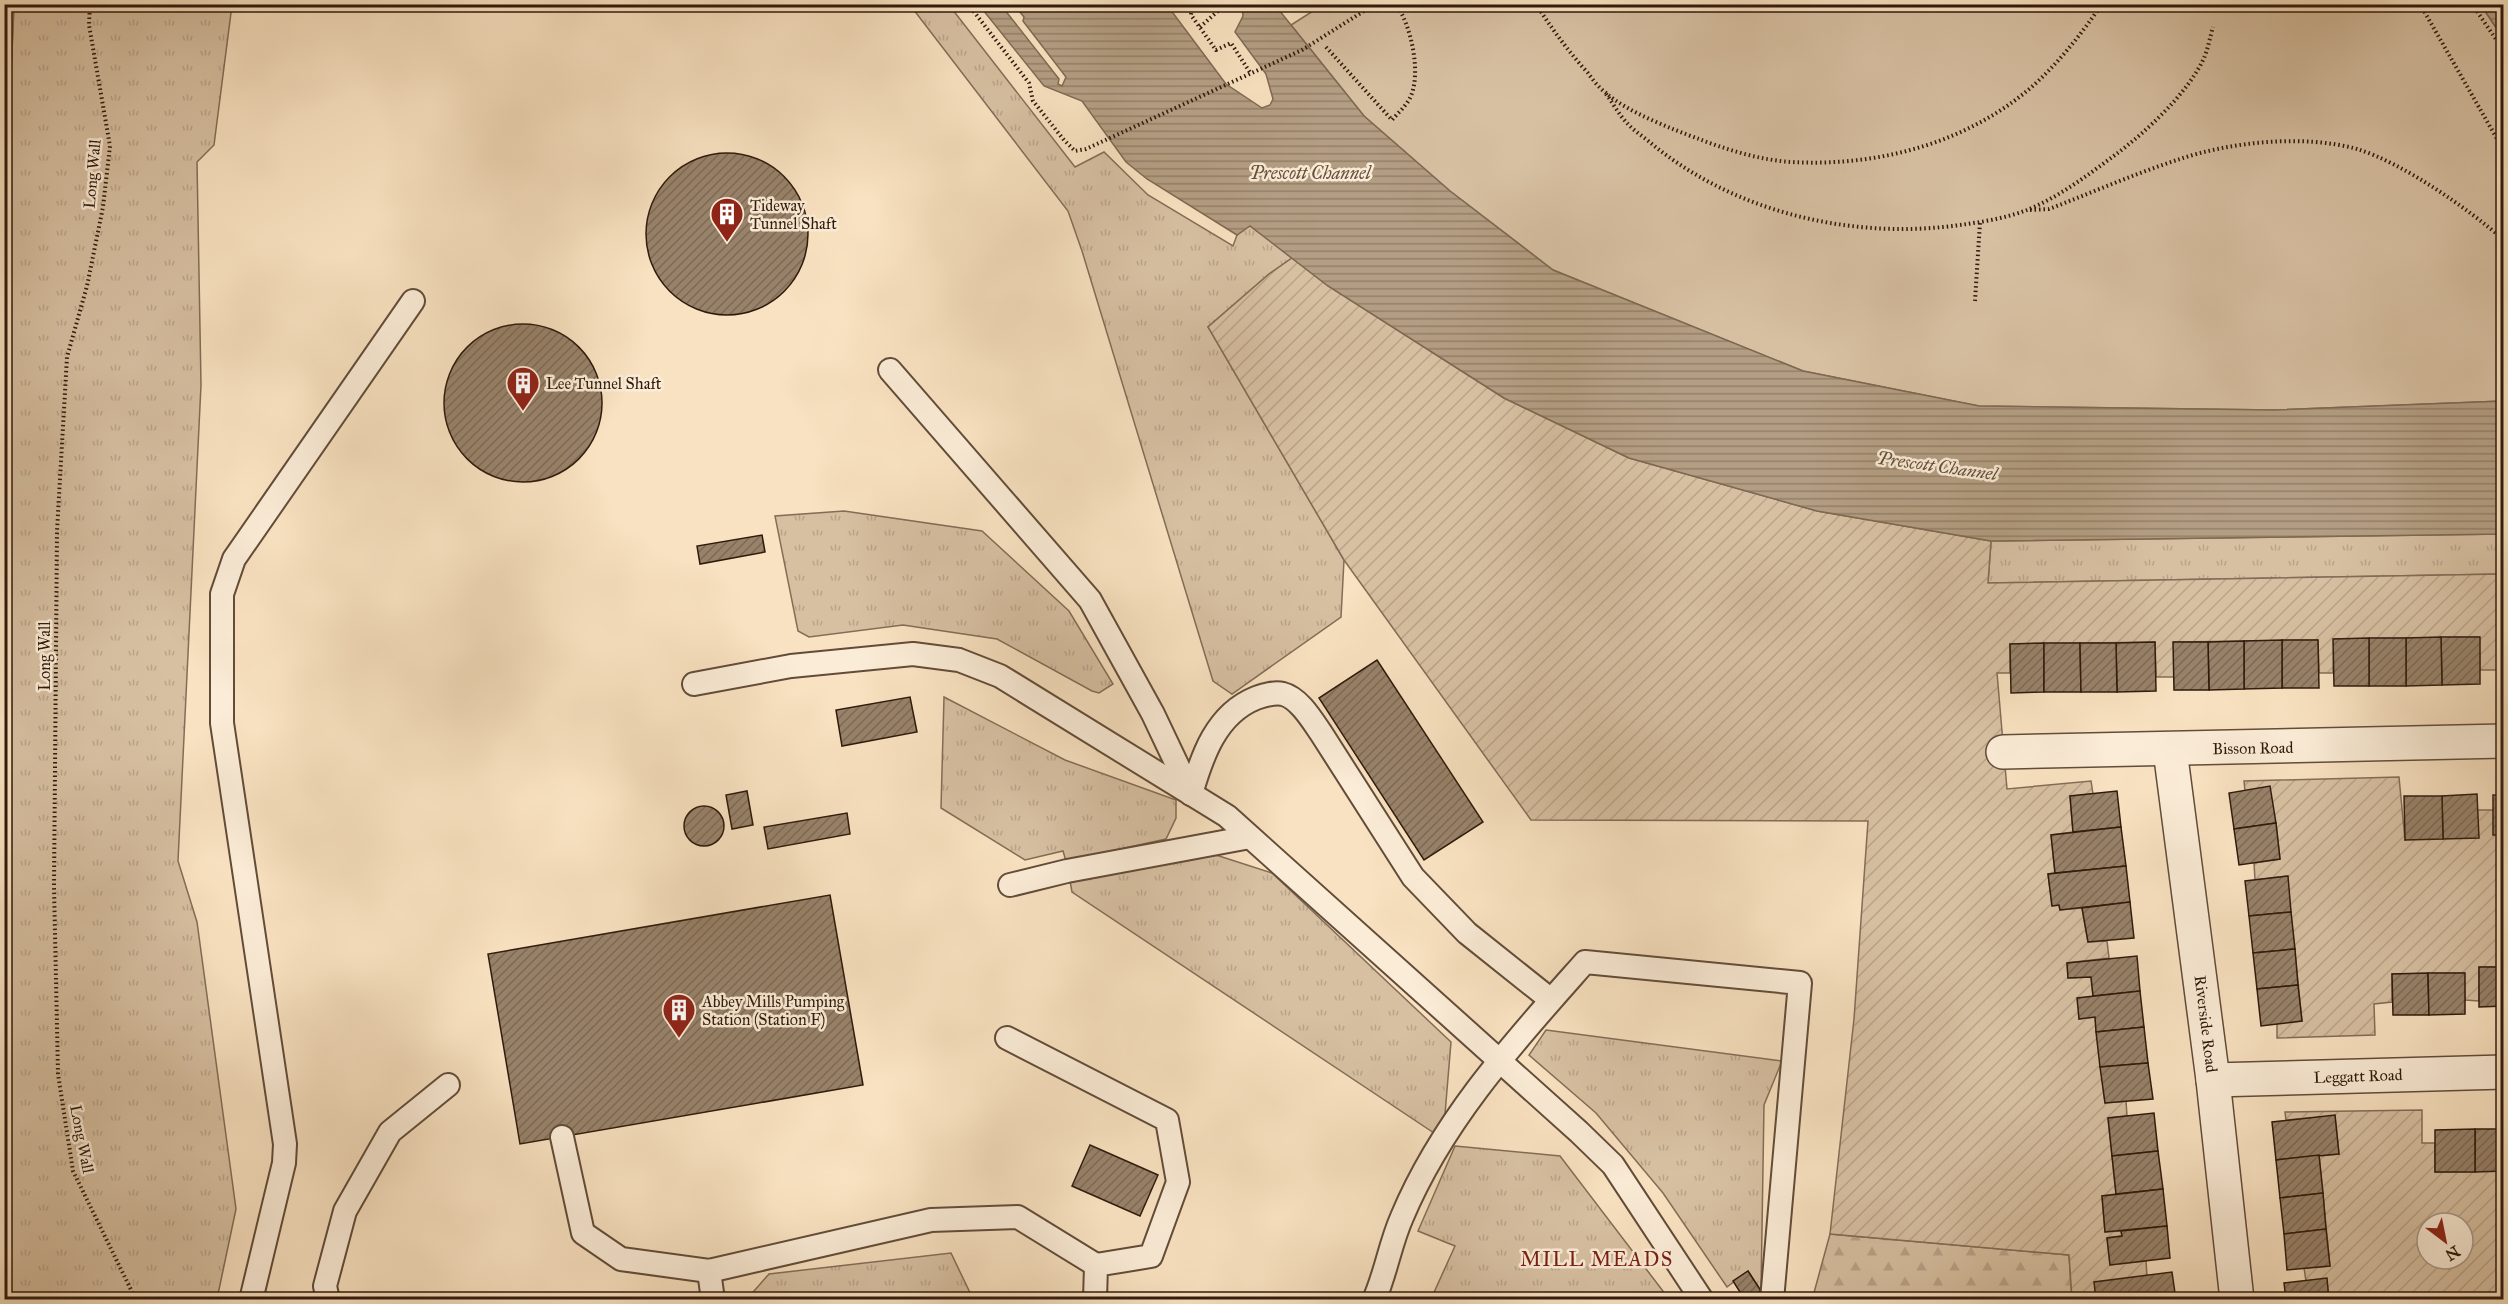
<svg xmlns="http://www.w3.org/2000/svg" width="2508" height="1304" viewBox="0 0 2508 1304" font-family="'IM FELL Great Primer',serif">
<defs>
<pattern id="grass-tufts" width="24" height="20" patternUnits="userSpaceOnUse" patternTransform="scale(1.5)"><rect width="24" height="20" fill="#d7c0a2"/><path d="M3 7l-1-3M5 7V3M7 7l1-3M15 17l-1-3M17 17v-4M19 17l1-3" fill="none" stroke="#b9a48a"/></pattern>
<pattern id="forest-firs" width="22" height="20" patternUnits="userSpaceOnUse" patternTransform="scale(1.5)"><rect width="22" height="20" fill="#d7c0a2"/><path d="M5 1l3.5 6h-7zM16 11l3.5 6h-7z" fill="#b9a48a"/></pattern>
<pattern id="garden-furrows" width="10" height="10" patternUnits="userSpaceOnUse" patternTransform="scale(1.5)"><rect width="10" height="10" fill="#d7c0a2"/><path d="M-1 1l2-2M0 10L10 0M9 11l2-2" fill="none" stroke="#b9a48a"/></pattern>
<pattern id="water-rules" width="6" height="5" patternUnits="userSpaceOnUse" patternTransform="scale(1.5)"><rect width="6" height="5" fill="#b49e83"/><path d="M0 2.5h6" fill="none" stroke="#93806a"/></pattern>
<pattern id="building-hatch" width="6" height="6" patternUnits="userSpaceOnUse" patternTransform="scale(1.5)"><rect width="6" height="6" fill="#98826a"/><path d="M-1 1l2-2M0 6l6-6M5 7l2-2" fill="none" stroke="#7c6a56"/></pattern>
</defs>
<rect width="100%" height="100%" fill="#f9e2c1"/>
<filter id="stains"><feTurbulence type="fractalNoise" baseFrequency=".00333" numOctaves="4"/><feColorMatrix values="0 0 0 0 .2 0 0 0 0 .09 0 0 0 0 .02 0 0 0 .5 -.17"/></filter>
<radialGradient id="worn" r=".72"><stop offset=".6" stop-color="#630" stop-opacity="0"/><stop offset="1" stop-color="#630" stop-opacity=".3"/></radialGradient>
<g fill="url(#grass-tufts)" stroke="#836d57" stroke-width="1.5">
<polygon points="14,5 232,5 214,145 197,162 201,385 178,861 197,922 236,1209 217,1299 5,1300 4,217"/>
<polygon points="910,5 949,5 1075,167 1104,152 1148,195 1233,246 1237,235 1249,225 1292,258 1269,274 1208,327 1344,560 1341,617 1232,694 1213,681 1082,251 1068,211"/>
<polygon points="844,511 982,531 1069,611 1113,684 1099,693 1092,691 997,639 903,625 809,637 798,631 775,516"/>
<polygon points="2503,534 2503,574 1988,583 1991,541"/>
<polygon points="944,697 1065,760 1176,800 1176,818 1166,839 1066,861 1063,851 1025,860 941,808"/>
<polygon points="1216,855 1272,873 1451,1042 1445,1114 1434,1133 1072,892 1070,881"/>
<polygon points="1546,1030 1782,1061 1764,1105 1761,1291 1748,1271 1727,1287 1663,1193 1596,1113 1529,1055"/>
<polygon points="1455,1146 1560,1156 1669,1299 1431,1299 1455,1246 1418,1231"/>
<polygon points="951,1253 973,1299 747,1299 769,1274"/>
</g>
<polygon fill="url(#forest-firs)" stroke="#836d57" stroke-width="1.5" points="1830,1234 2069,1255 2072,1299 1812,1300"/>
<polygon fill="#d7c0a2" stroke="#836d57" stroke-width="1.5" points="1324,4 2481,5 2503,38 2503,401 2274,410 1979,406 1803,371 1553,270 1450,191 1364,116 1291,25"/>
<g fill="url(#garden-furrows)" stroke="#836d57" stroke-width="1.5" fill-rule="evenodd">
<polygon points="1292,258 1328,286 1504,398 1629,458 1817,511 1991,541 1988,583 2503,574 2503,636 2497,637 2498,670 2480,670 2479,637 2334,639 2333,673 2319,673 2318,640 2174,642 2174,677 2156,677 2155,642 2010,644 2010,673 1997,673 2007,789 2091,781 2093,794 2070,797 2073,832 2051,835 2055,873 2048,874 2052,906 2059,905 2060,910 2082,908 2088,942 2107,941 2109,958 2067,963 2068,978 2091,977 2093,996 2079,1019 2095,1017 2105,1103 2126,1101 2127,1116 2108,1118 2116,1194 2102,1196 2105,1232 2121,1231 2122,1236 2107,1238 2110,1265 2146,1261 2147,1276 2096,1299 2072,1299 2069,1255 1830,1234 1854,1019 1868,821 1531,820 1344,560 1208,327 1269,274"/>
<polygon points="2399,777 2405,840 2477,810 2493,810 2503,835 2503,967 2479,967 2479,1001 2465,1000 2464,973 2392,974 2392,1002 2374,1004 2375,1035 2277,1038 2277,1023 2302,1021 2287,876 2255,880 2254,863 2280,859 2276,823 2245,791 2244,781"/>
<path d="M2422 1110V1143H2435V1172L2503 1171V1299H2329L2306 1281 2304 1268 2330 1266 2319 1155 2339 1154 2335 1116 2286 1120 2285 1112ZM2427 1223H2463V1259H2427Z"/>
</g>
<g fill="url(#water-rules)" stroke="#7f6953" stroke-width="1.5">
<polygon points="14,4 14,5 5,217 4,5"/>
<polygon points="979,5 1001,5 1059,79 1058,84 1062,86 1066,77 1023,21 1024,17 1014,5 1167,5 1226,84 1262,108 1270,105 1273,99 1266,74 1235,32 1243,16 1242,5 1275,5 1364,116 1450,191 1553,270 1803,371 1979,406 2274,410 2503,401 2503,534 1991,541 1817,511 1629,458 1504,398 1328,286 1250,226 1237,235 1147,179 1126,162 1082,101 1044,86"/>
<polygon points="2481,5 2503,5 2503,38"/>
</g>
<g fill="url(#building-hatch)" stroke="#2f1a0c" stroke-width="1.5">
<circle cx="727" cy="234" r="81"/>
<circle cx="523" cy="403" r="79"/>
<polygon points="762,535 765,552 700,564 697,546"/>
<polygon points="2504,636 2504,683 2498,683 2497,637"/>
<polygon points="2441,637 2480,637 2480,684 2442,685"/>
<polygon points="2441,637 2442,685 2406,686 2406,638"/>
<rect x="2369" y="638" width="37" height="48"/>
<polygon points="2369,638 2369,686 2334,686 2333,639"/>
<polygon points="2282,640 2318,640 2319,688 2282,688"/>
<polygon points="2282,640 2282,688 2244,689 2244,641"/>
<polygon points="2244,641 2244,689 2209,690 2208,642"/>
<polygon points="2155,642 2156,691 2117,692 2116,643"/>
<polygon points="2173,642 2208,642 2209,690 2174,690"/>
<polygon points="2044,643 2044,692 2011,693 2010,644"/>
<polygon points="2044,643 2080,643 2081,692 2044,692"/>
<polygon points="2080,643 2116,643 2117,692 2081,692"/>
<polygon points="1377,660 1483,822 1424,860 1319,698"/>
<polygon points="910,697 917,732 842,746 836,710"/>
<polygon points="2270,786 2276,823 2234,829 2229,793"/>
<polygon points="747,791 753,825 732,829 726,795"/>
<polygon points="2117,791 2121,827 2073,832 2070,796"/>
<polygon points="2477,794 2479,838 2443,839 2442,796"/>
<rect x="2493" y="795" width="11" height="40"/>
<polygon points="2404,796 2442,796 2443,839 2405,840"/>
<circle cx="704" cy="826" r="20"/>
<polygon points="847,813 850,834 768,849 764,827"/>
<polygon points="2276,823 2280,859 2239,865 2234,829"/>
<polygon points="2121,827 2126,866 2055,873 2051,835"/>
<polygon points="2126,866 2130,902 2060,910 2059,905 2052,906 2048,874"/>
<polygon points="2288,876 2291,912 2249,916 2245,881"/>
<polygon points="830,895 863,1085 520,1144 488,954"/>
<polygon points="2130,902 2134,938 2088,942 2082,908"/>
<polygon points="2291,912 2295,949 2253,953 2249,916"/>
<polygon points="2295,949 2298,985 2257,989 2253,953"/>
<polygon points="2137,956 2140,991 2093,996 2091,977 2068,978 2067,963"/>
<polygon points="2479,967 2504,967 2504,1006 2479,1007"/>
<polygon points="2428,973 2429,1015 2393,1015 2392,974"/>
<polygon points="2428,973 2465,973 2465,1014 2429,1015"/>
<polygon points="2298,985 2302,1021 2261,1026 2257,989"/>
<polygon points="2140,991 2144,1027 2096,1032 2095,1017 2079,1019 2077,998"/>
<polygon points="2144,1027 2148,1063 2100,1067 2096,1032"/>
<polygon points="2148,1063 2153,1099 2105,1103 2100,1067"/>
<polygon points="2154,1113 2158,1151 2112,1156 2108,1118"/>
<polygon points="2335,1115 2339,1154 2276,1160 2272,1122"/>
<polygon points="2475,1129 2504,1129 2504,1171 2475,1172"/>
<polygon points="2475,1129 2475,1172 2435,1172 2435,1130"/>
<polygon points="1090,1145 1158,1175 1140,1216 1072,1186"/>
<polygon points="2158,1151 2163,1189 2116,1194 2112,1156"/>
<polygon points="2319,1155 2323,1193 2280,1198 2276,1160"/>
<polygon points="2163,1189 2167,1226 2105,1232 2102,1196"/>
<polygon points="2323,1193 2326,1229 2284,1234 2280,1198"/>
<polygon points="2167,1226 2170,1258 2110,1265 2107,1238 2122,1236 2121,1231"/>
<polygon points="2326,1229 2330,1266 2287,1270 2284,1234"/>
<polygon points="1748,1271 1761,1291 1745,1300 1733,1281"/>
<polygon points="2172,1272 2176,1300 2096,1300 2094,1282"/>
<polygon points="2327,1278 2329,1300 2286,1300 2284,1283"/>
</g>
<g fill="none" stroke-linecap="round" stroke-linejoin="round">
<g stroke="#624c39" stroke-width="26">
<g id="lane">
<polyline points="890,370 1090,600 1153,714 1191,794"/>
<polyline points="694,684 791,666 913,654 959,660 1000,676 1227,816 1579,1132 1613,1165 1702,1300"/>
<path d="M1191 794C1202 756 1216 714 1256 698 1265 695 1274 692 1283 694 1299 698 1312 720 1321 733L1413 877 1467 933 1551 1000"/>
<polyline points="1010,885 1067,871 1250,837"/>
<polyline points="1007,1038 1167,1120 1178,1182 1151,1256 1096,1265 1095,1300"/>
<polyline points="562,1137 583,1233 621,1259 709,1271 931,1220 1018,1217 1096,1265"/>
<polyline points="709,1271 713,1300"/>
<polyline points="251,1300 284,1163 285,1144 222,723 222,594 234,559 413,301"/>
<polyline points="328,1300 325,1286 345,1211 390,1132 448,1085"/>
<path d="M1374 1300C1386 1273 1390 1244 1402 1217 1443 1119 1515 1041 1585 962L1800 983 1772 1300"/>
</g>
</g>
<g stroke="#624c39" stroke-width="36">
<g id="street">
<polyline points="2170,750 2213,1080 2237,1300"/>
<polyline points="2003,752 2504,741"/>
<polyline points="2213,1080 2504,1072"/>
</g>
</g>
<g stroke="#2f1a0c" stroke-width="4" stroke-dasharray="1.5 3" stroke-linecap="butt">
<polyline points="90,4 89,25 110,146 103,207 87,286 67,357 57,531 54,887 58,1074 73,1171 136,1300"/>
<polyline points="968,4 1029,83 1033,101 1064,140 1075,151 1086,149 1302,50 1375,4"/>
<polyline points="1192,4 1191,15 1216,50 1231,43 1251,74"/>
<path d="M1536 4C1552 29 1568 51 1588 73 1593 80 1599 88 1606 93 1627 112 1672 129 1699 139 1728 150 1760 160 1791 162 1878 167 1969 143 2035 84 2061 60 2082 33 2102 4"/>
<polyline points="2420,4 2504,151"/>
<polyline points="2472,4 2504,51"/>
<polyline points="1200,27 1226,4"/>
<path d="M1326 47 1392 120C1398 113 1406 106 1410 98 1422 74 1411 25 1396 4"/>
<path d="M1606 94C1613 103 1619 115 1627 123 1634 131 1644 137 1652 144 1736 213 1853 240 1960 225 1982 222 2006 218 2027 210 2059 197 2088 175 2115 155 2146 132 2188 93 2204 58 2208 49 2210 37 2213 27"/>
<path d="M2030 210 2049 209C2091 193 2134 174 2177 160 2229 142 2303 134 2357 149 2403 163 2467 208 2504 240"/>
<polyline points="1975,301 1980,222"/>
</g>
<use href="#lane" stroke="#fbecd7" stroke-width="22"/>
<use href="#street" stroke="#fbecd7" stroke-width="33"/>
</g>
<defs>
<g id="building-pin" transform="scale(1.725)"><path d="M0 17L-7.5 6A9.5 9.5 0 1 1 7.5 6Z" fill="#8f2418" stroke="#fbecd7"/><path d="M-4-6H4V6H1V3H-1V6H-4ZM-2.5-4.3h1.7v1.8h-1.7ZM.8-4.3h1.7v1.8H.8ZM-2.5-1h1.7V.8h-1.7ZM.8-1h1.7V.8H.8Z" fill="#fff"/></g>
</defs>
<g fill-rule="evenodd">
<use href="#building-pin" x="727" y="214"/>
<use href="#building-pin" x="523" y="383"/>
<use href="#building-pin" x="679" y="1010"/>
</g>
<g text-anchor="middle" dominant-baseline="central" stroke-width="5" stroke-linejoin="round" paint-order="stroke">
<g font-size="16" fill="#2f1a0c" stroke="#fbecd7">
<text transform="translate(92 174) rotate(-85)">Long Wall</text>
<text transform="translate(44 656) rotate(-90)">Long Wall</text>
<text transform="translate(2253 748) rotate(-1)">Bisson Road</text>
<text transform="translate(2206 1024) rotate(83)">Riverside Road</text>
<text transform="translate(2358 1076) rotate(-2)">Leggatt Road</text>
<text transform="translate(82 1139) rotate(79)">Long Wall</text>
</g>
<g font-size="16" fill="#2f1a0c" stroke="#fbecd7" text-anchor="start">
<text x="750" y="205">Tideway<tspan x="750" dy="18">Tunnel Shaft</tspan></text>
<text x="546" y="383">Lee Tunnel Shaft</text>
<text x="702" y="1001">Abbey Mills Pumping<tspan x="702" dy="18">Station (Station F)</tspan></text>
</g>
<g font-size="18" font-style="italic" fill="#644f3c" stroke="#fbecd7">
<text x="1310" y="173">Prescott Channel</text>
<text transform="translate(1937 466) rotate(8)">Prescott Channel</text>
</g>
<g font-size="20" letter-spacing="1.5" fill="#7a1f14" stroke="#fbecd7">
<text x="1597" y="1259">MILL MEADS</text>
</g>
</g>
<rect width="2508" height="1304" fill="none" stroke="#f9e2c1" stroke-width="24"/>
<rect x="6" y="6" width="2496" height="1292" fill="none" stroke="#2f1a0c" stroke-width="3"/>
<rect x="12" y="12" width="2484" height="1280" fill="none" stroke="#2f1a0c" stroke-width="1.5"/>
<g transform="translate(2445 1241) rotate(148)"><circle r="28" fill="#fbecd7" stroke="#a99886" stroke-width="1.5"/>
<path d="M0-4.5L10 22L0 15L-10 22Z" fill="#8f2418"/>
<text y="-9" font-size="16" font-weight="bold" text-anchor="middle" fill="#2f1a0c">N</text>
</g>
<rect width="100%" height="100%" filter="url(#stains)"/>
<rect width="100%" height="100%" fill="url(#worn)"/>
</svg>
